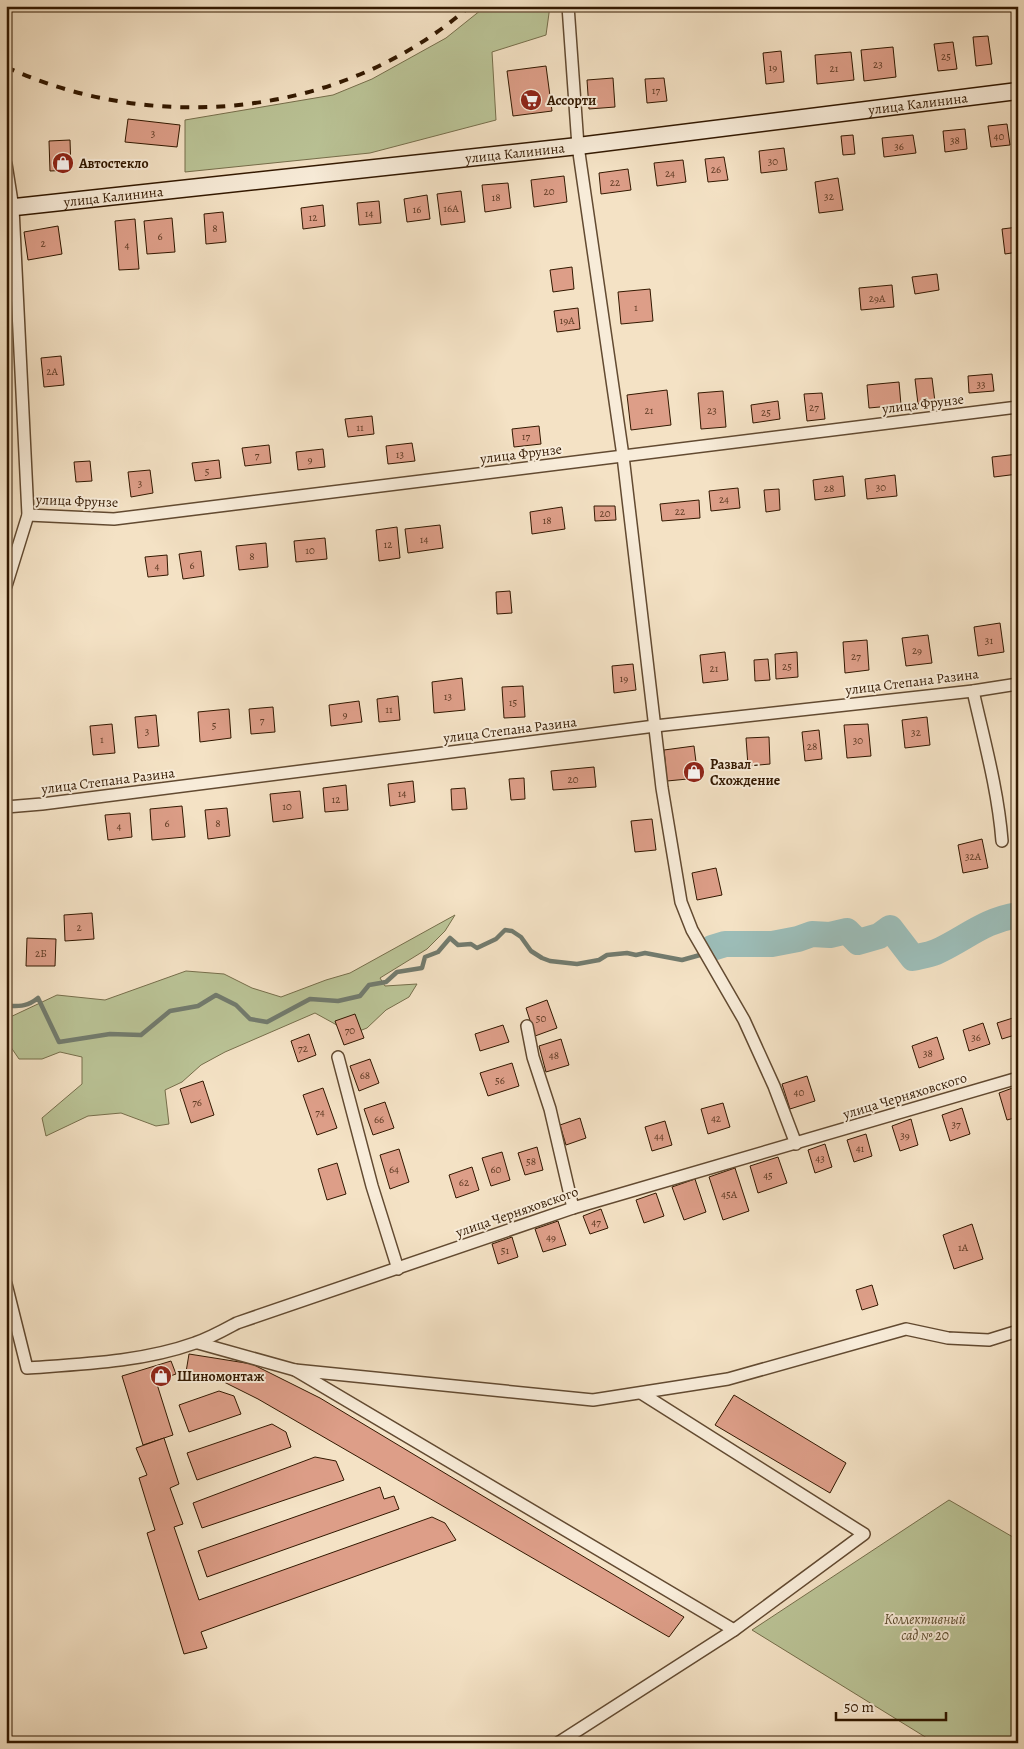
<svg xmlns="http://www.w3.org/2000/svg" width="1024" height="1749" viewBox="0 0 1024 1749" font-family="Alegreya,serif">
<rect width="100%" height="100%" fill="#f4e2c5"/>
<filter id="stains"><feTurbulence type="fractalNoise" baseFrequency=".004" numOctaves="4"/><feColorMatrix values="0 0 0 0 .2 0 0 0 0 .09 0 0 0 0 .02 0 0 0 .5 -.17"/></filter>
<radialGradient id="worn" r=".72"><stop offset=".6" stop-color="#630" stop-opacity="0"/><stop offset="1" stop-color="#630" stop-opacity=".3"/></radialGradient>
<g fill="#bac396" stroke="#766e4b">
<polygon points="486,6 550,6 546,35 492,52 496,120 370,153 185,172 185,120 333,95 372,79 446,38"/>
<polygon points="455,915 445,931 427,949 380,978 385,986 417,984 409,997 386,1010 367,1028 349,1035 335,1024 315,1013 225,1052 201,1065 182,1082 165,1090 169,1124 156,1126 121,1113 88,1116 46,1136 42,1118 82,1084 82,1057 60,1052 42,1059 19,1059 6,1040 6,1019 57,995 105,1000 186,971 224,974 252,988 281,997 326,980 350,973"/>
<polygon points="949,1500 1018,1540 1018,1743 935,1743 752,1630"/>
</g>
<g fill="none" stroke-linecap="round" stroke-linejoin="round">
<path stroke="#727b6e" stroke-width="4.5" d="M6 1006C19 1006 27 1007 38 998L59 1042 110 1034 141 1035 170 1011 198 1006 216 995 236 1005 250 1019 267 1022 310 999 338 1001 360 996 369 985 386 982 397 972 422 968 425 957 438 952 450 938 458 945 471 944 477 948 496 939 505 930 512 931 521 937 531 951 542 958 550 961 577 964 599 960 607 955 627 953 636 955 645 953 682 960 700 955"/>
<path stroke="#9cbdb8" stroke-width="26" d="M712 948 725 944H772L798 939 812 934 830 935 847 931 858 942 879 936 890 928 913 958C921 956 929 955 936 952 965 939 984 920 1018 915"/>
</g>
<g fill="#dd9e88" stroke="#321800">
<polygon points="988,36 992,64 976,66 973,37"/>
<polygon points="953,42 957,69 938,71 934,44"/>
<polygon points="893,47 896,77 864,81 861,50"/>
<polygon points="781,51 784,82 766,84 763,53"/>
<polygon points="851,52 854,80 817,84 815,55"/>
<polygon points="546,66 552,111 513,116 507,71"/>
<polygon points="613,78 615,107 589,109 587,80"/>
<polygon points="664,78 667,101 647,103 645,79"/>
<polygon points="128,119 180,125 177,147 125,142"/>
<polygon points="1007,124 1010,145 991,147 988,126"/>
<polygon points="965,129 967,149 945,152 943,131"/>
<polygon points="853,135 855,154 843,155 841,136"/>
<polygon points="913,135 916,153 884,157 882,138"/>
<polygon points="70,140 71,170 50,171 49,141"/>
<polygon points="784,148 787,170 761,173 759,151"/>
<polygon points="724,157 728,180 708,182 705,159"/>
<polygon points="683,160 686,182 657,186 654,163"/>
<polygon points="628,169 631,190 601,194 599,173"/>
<polygon points="564,176 567,202 534,207 531,180"/>
<polygon points="838,178 843,210 819,213 815,182"/>
<polygon points="508,183 511,208 485,212 482,185"/>
<polygon points="461,191 465,222 441,225 437,194"/>
<polygon points="427,195 430,219 407,222 404,199"/>
<polygon points="379,201 381,223 359,225 357,203"/>
<polygon points="323,205 325,226 303,229 301,208"/>
<polygon points="223,212 226,242 206,244 204,214"/>
<polygon points="172,218 175,252 147,254 144,221"/>
<polygon points="135,219 139,269 119,270 115,221"/>
<polygon points="58,226 62,254 28,260 24,232"/>
<polygon points="1018,227 1018,252 1005,254 1002,229"/>
<polygon points="572,267 574,289 553,292 550,270"/>
<polygon points="937,274 939,290 915,294 912,277"/>
<polygon points="892,285 894,307 861,310 859,288"/>
<polygon points="650,289 653,321 621,324 618,292"/>
<polygon points="578,308 580,329 557,332 554,311"/>
<polygon points="61,356 64,385 44,387 41,358"/>
<polygon points="992,374 994,391 969,393 968,376"/>
<polygon points="932,378 935,402 918,404 915,379"/>
<polygon points="899,382 901,405 869,408 867,385"/>
<polygon points="667,390 671,425 631,430 627,395"/>
<polygon points="723,391 726,427 701,429 698,393"/>
<polygon points="822,393 825,419 807,421 804,394"/>
<polygon points="778,401 780,419 753,423 751,405"/>
<polygon points="372,416 374,434 348,437 345,419"/>
<polygon points="539,426 541,444 514,447 512,429"/>
<polygon points="412,443 415,461 388,464 386,446"/>
<polygon points="269,445 271,463 245,466 242,448"/>
<polygon points="323,449 325,467 298,470 296,452"/>
<polygon points="1018,454 1018,474 994,477 992,457"/>
<polygon points="219,460 221,478 195,481 192,463"/>
<polygon points="90,461 92,481 76,482 74,462"/>
<polygon points="150,470 153,493 131,497 128,472"/>
<polygon points="895,475 897,496 867,499 865,479"/>
<polygon points="843,476 845,496 815,500 813,480"/>
<polygon points="738,488 740,508 711,511 709,491"/>
<polygon points="779,489 780,510 766,512 764,490"/>
<polygon points="699,500 700,518 662,521 660,504"/>
<polygon points="594,506 615,506 616,520 595,521"/>
<polygon points="562,507 565,529 532,534 530,512"/>
<polygon points="440,525 443,548 408,553 405,529"/>
<polygon points="397,527 400,558 379,561 376,530"/>
<polygon points="325,538 327,559 296,562 294,541"/>
<polygon points="266,543 268,567 239,570 236,546"/>
<polygon points="201,551 204,576 183,579 179,554"/>
<polygon points="167,555 168,575 148,577 145,557"/>
<polygon points="510,591 512,613 497,614 496,592"/>
<polygon points="1000,623 1004,652 978,656 974,627"/>
<polygon points="928,635 932,663 906,666 902,638"/>
<polygon points="867,640 869,670 845,673 843,642"/>
<polygon points="725,652 728,680 703,683 700,655"/>
<polygon points="797,652 798,677 776,679 775,654"/>
<polygon points="768,659 770,680 755,681 754,660"/>
<polygon points="633,664 636,690 614,693 612,666"/>
<polygon points="462,678 465,710 434,713 432,682"/>
<polygon points="523,686 525,717 504,718 502,687"/>
<polygon points="398,696 400,720 379,722 377,699"/>
<polygon points="359,701 362,722 331,726 329,705"/>
<polygon points="273,707 275,732 251,734 249,709"/>
<polygon points="229,709 231,738 200,742 198,712"/>
<polygon points="156,715 159,746 138,748 135,717"/>
<polygon points="927,717 930,745 905,748 902,720"/>
<polygon points="112,724 115,753 93,755 90,726"/>
<polygon points="868,724 871,756 847,758 844,725"/>
<polygon points="819,730 822,759 805,761 802,732"/>
<polygon points="769,737 770,764 748,766 746,738"/>
<polygon points="694,746 698,778 667,781 664,750"/>
<polygon points="594,767 596,787 553,790 551,771"/>
<polygon points="524,778 525,799 511,800 509,779"/>
<polygon points="413,781 415,802 390,806 388,784"/>
<polygon points="346,785 348,810 325,812 323,788"/>
<polygon points="465,788 467,809 452,810 451,789"/>
<polygon points="300,791 303,818 273,822 270,794"/>
<polygon points="182,806 185,837 152,840 150,809"/>
<polygon points="227,808 230,836 208,839 205,810"/>
<polygon points="130,813 132,837 108,840 105,815"/>
<polygon points="652,819 656,850 635,852 631,821"/>
<polygon points="982,839 988,868 963,873 958,845"/>
<polygon points="716,868 722,895 697,900 692,873"/>
<polygon points="92,913 94,939 65,941 64,915"/>
<polygon points="27,938 56,939 55,966 26,966"/>
<polygon points="547,1000 557,1028 535,1036 526,1008"/>
<polygon points="355,1014 364,1038 344,1045 335,1021"/>
<polygon points="1016,1017 1018,1022 1018,1034 1002,1039 997,1023"/>
<polygon points="983,1023 990,1044 969,1051 963,1030"/>
<polygon points="503,1025 509,1042 480,1051 475,1034"/>
<polygon points="309,1034 316,1055 298,1062 291,1041"/>
<polygon points="937,1037 944,1059 919,1068 912,1046"/>
<polygon points="561,1039 569,1065 546,1072 539,1046"/>
<polygon points="370,1059 379,1083 359,1091 350,1066"/>
<polygon points="512,1063 519,1086 488,1096 480,1073"/>
<polygon points="807,1076 815,1101 790,1109 782,1084"/>
<polygon points="203,1081 214,1115 191,1123 180,1089"/>
<polygon points="1018,1086 1018,1117 1007,1120 999,1093"/>
<polygon points="323,1088 337,1128 317,1135 303,1095"/>
<polygon points="385,1102 394,1128 373,1135 364,1109"/>
<polygon points="723,1103 730,1127 708,1134 701,1109"/>
<polygon points="962,1108 970,1134 950,1141 942,1115"/>
<polygon points="580,1118 586,1138 566,1145 560,1125"/>
<polygon points="911,1119 918,1145 900,1151 892,1126"/>
<polygon points="665,1121 672,1145 652,1151 645,1127"/>
<polygon points="866,1134 872,1156 854,1162 847,1140"/>
<polygon points="825,1144 832,1167 815,1173 808,1150"/>
<polygon points="537,1147 543,1170 525,1175 518,1153"/>
<polygon points="399,1149 409,1182 390,1189 380,1155"/>
<polygon points="502,1152 510,1180 491,1186 482,1158"/>
<polygon points="778,1157 787,1183 758,1193 750,1166"/>
<polygon points="337,1163 346,1194 327,1200 318,1169"/>
<polygon points="472,1167 479,1190 456,1198 449,1175"/>
<polygon points="735,1168 749,1211 723,1220 709,1177"/>
<polygon points="695,1179 706,1212 684,1220 672,1187"/>
<polygon points="656,1193 664,1216 644,1223 636,1200"/>
<polygon points="601,1209 608,1228 590,1234 583,1216"/>
<polygon points="558,1221 566,1245 543,1252 535,1229"/>
<polygon points="972,1224 983,1259 954,1269 943,1235"/>
<polygon points="512,1237 518,1257 498,1264 492,1244"/>
<polygon points="872,1285 878,1305 862,1310 856,1290"/>
<polygon points="189,1354 252,1364 320,1398 684,1617 669,1637 258,1399 212,1376 186,1372"/>
<polygon points="171,1361 176,1374 156,1381 173,1435 143,1445 122,1376"/>
<polygon points="219,1391 234,1396 241,1414 189,1432 179,1405"/>
<polygon points="734,1395 846,1463 830,1493 715,1425"/>
<polygon points="272,1424 286,1432 291,1447 197,1480 187,1453"/>
<polygon points="164,1438 179,1484 170,1488 183,1524 174,1527 199,1600 432,1517 445,1523 456,1540 201,1632 207,1648 184,1654 147,1533 155,1530 139,1478 147,1475 136,1448"/>
<polygon points="315,1457 336,1461 344,1480 202,1528 193,1503"/>
<polygon points="380,1487 384,1499 394,1496 399,1509 207,1577 198,1551"/>
</g>
<g fill="none" stroke-linecap="round" stroke-linejoin="round">
<g stroke="#624a31" stroke-width="14">
<g id="street">
<polyline points="568,6 578,146 623,456 662,788 681,902 692,930 744,1020 774,1086 796,1144"/>
<polyline points="6,164 13,208 28,515 6,586"/>
<polyline points="28,515 114,519 1018,407"/>
<path d="M973 691C984 740 998 790 1002 841"/>
<polyline points="6,807 42,804 655,726 973,691 1018,684"/>
<polyline points="527,1026 533,1057 550,1109 573,1208"/>
<polyline points="338,1057 372,1186 398,1269"/>
<path d="M6 1284 27 1368C83 1364 142 1362 195 1343 210 1338 224 1330 237 1323L573 1208 1018 1078"/>
<polyline points="198,1343 295,1370 734,1630"/>
<polyline points="295,1370 593,1400 728,1379 906,1329 948,1338 989,1340 1018,1331"/>
<polyline points="558,1743 734,1630 864,1534 641,1393"/>
</g>
</g>
<g stroke="#321800" stroke-width="19">
<g id="secondary">
<path id="s1" d="M6 208 578 146 1018 91"/>
</g>
</g>
<use href="#street" stroke="#f8ecd9" stroke-width="11"/>
<use href="#secondary" stroke="#f8ecd9" stroke-width="16"/>
<path stroke="#321800" stroke-width="4" stroke-dasharray="9 9" stroke-linecap="butt" d="M6 67C157 136 344 117 470 6"/>
</g>
<defs>
<g id="supermarket-disc" transform="scale(1.125)"><circle r="9.5" fill="#8f2418" stroke="#f8ecd9"/><path d="M-6-5.5h2.5l.6 2H6L4.5 2H-2.5L-4.4-4H-6ZM-1.5 3.2a1.3 1.3 0 1 0 .1 0ZM3 3.2a1.3 1.3 0 1 0 .1 0Z" fill="#fff"/></g>
<g id="shop-disc" transform="scale(1.125)"><circle r="9.5" fill="#8f2418" stroke="#f8ecd9"/><path d="M-5-2.5h2.3a2.7 3.5 0 0 1 5.4 0H5L5.5 6h-11ZM-1.5-2.5h3a1.5 2.3 0 0 0-3 0Z" fill="#fff"/></g>
</defs>
<g fill-rule="evenodd">
<use href="#supermarket-disc" x="531" y="100"/>
<use href="#shop-disc" x="63" y="163"/>
<use href="#shop-disc" x="694" y="772"/>
<use href="#shop-disc" x="161" y="1376"/>
</g>
<g text-anchor="middle" dominant-baseline="central" stroke-width="4" stroke-linejoin="round" paint-order="stroke">
<g font-size="11" fill="#5d3a22">
<text x="946" y="56">25</text>
<text x="878" y="64">23</text>
<text x="773" y="67">19</text>
<text x="834" y="68">21</text>
<text x="656" y="90">17</text>
<text x="153" y="133">3</text>
<text x="999" y="136">40</text>
<text x="955" y="140">38</text>
<text x="899" y="146">36</text>
<text x="773" y="161">30</text>
<text x="716" y="169">26</text>
<text x="670" y="173">24</text>
<text x="615" y="182">22</text>
<text x="549" y="191">20</text>
<text x="829" y="196">32</text>
<text x="496" y="197">18</text>
<text x="451" y="208">16А</text>
<text x="417" y="209">16</text>
<text x="369" y="213">14</text>
<text x="313" y="217">12</text>
<text x="215" y="228">8</text>
<text x="160" y="236">6</text>
<text x="43" y="243">2</text>
<text x="127" y="245">4</text>
<text x="877" y="298">29А</text>
<text x="636" y="307">1</text>
<text x="567" y="320">19А</text>
<text x="52" y="371">2А</text>
<text x="981" y="384">33</text>
<text x="814" y="407">27</text>
<text x="649" y="410">21</text>
<text x="712" y="410">23</text>
<text x="766" y="412">25</text>
<text x="360" y="427">11</text>
<text x="526" y="436">17</text>
<text x="400" y="454">13</text>
<text x="257" y="455">7</text>
<text x="310" y="459">9</text>
<text x="207" y="471">5</text>
<text x="140" y="483">3</text>
<text x="881" y="487">30</text>
<text x="829" y="488">28</text>
<text x="724" y="499">24</text>
<text x="680" y="511">22</text>
<text x="605" y="513">20</text>
<text x="547" y="520">18</text>
<text x="424" y="539">14</text>
<text x="388" y="544">12</text>
<text x="310" y="550">10</text>
<text x="252" y="556">8</text>
<text x="192" y="565">6</text>
<text x="157" y="566">4</text>
<text x="989" y="640">31</text>
<text x="917" y="650">29</text>
<text x="856" y="656">27</text>
<text x="787" y="666">25</text>
<text x="714" y="668">21</text>
<text x="624" y="678">19</text>
<text x="448" y="696">13</text>
<text x="513" y="702">15</text>
<text x="389" y="709">11</text>
<text x="345" y="714">9</text>
<text x="262" y="720">7</text>
<text x="214" y="725">5</text>
<text x="147" y="731">3</text>
<text x="916" y="732">32</text>
<text x="102" y="739">1</text>
<text x="858" y="740">30</text>
<text x="812" y="746">28</text>
<text x="573" y="779">20</text>
<text x="402" y="793">14</text>
<text x="336" y="799">12</text>
<text x="287" y="806">10</text>
<text x="167" y="823">6</text>
<text x="218" y="823">8</text>
<text x="119" y="826">4</text>
<text x="973" y="856">32А</text>
<text x="79" y="927">2</text>
<text x="41" y="953">2Б</text>
<text x="541" y="1018">50</text>
<text x="350" y="1030">70</text>
<text x="976" y="1037">36</text>
<text x="303" y="1048">72</text>
<text x="928" y="1053">38</text>
<text x="554" y="1055">48</text>
<text x="365" y="1075">68</text>
<text x="500" y="1080">56</text>
<text x="799" y="1092">40</text>
<text x="197" y="1102">76</text>
<text x="320" y="1112">74</text>
<text x="716" y="1118">42</text>
<text x="379" y="1119">66</text>
<text x="956" y="1124">37</text>
<text x="905" y="1135">39</text>
<text x="659" y="1136">44</text>
<text x="860" y="1148">41</text>
<text x="820" y="1158">43</text>
<text x="531" y="1161">58</text>
<text x="394" y="1169">64</text>
<text x="496" y="1169">60</text>
<text x="768" y="1175">45</text>
<text x="464" y="1182">62</text>
<text x="729" y="1194">45А</text>
<text x="596" y="1222">47</text>
<text x="551" y="1237">49</text>
<text x="963" y="1247">1А</text>
<text x="505" y="1250">51</text>
</g>
<g font-size="14" font-weight="bold" fill="#321800" stroke="#f8ecd9" text-anchor="start">
<text x="547" y="100">Ассорти</text>
<text x="79" y="163">Автостекло</text>
<text x="710" y="764">Развал -<tspan x="710" dy="16">Схождение</tspan></text>
<text x="177" y="1376">Шиномонтаж</text>
</g>
<g font-size="14" fill="#321800" stroke="#f8ecd9">
<text stroke="none"><textPath href="#s1" startOffset="918">улица Калинина</textPath></text>
<text stroke="none"><textPath href="#s1" startOffset="512">улица Калинина</textPath></text>
<text stroke="none"><textPath href="#s1" startOffset="108">улица Калинина</textPath></text>
<text transform="translate(923 404) rotate(-7)">улица Фрунзе</text>
<text transform="translate(521 454) rotate(-7)">улица Фрунзе</text>
<text transform="translate(77 501) rotate(2)">улица Фрунзе</text>
<text transform="translate(912 682) rotate(-7)">улица Степана Разина</text>
<text transform="translate(510 730) rotate(-7)">улица Степана Разина</text>
<text transform="translate(108 781) rotate(-7)">улица Степана Разина</text>
<text transform="translate(905 1096) rotate(-17)">улица Черняховского</text>
<text transform="translate(517 1212) rotate(-19)">улица Черняховского</text>
</g>
<g font-size="14" font-style="italic" fill="#5b4b2d" stroke="#f8ecd9">
<text x="925" y="1619">Коллективный<tspan x="925" dy="16">сад № 20</tspan></text>
</g>
</g>
<rect width="1024" height="1749" fill="none" stroke="#f4e2c5" stroke-width="25"/>
<rect x="8" y="8" width="1009" height="1734" fill="none" stroke="#321800" stroke-width="2.5"/>
<rect x="12" y="12" width="999" height="1724" fill="none" stroke="#321800"/>
<path d="M836 1712v8h110v-8" fill="none" stroke="#321800" stroke-width="2.5"/>
<text x="844" y="1712" font-size="15" fill="#321800" stroke="#f8ecd9" stroke-width="4" paint-order="stroke">50 m</text>
<rect width="100%" height="100%" filter="url(#stains)"/>
<rect width="100%" height="100%" fill="url(#worn)"/>
</svg>
